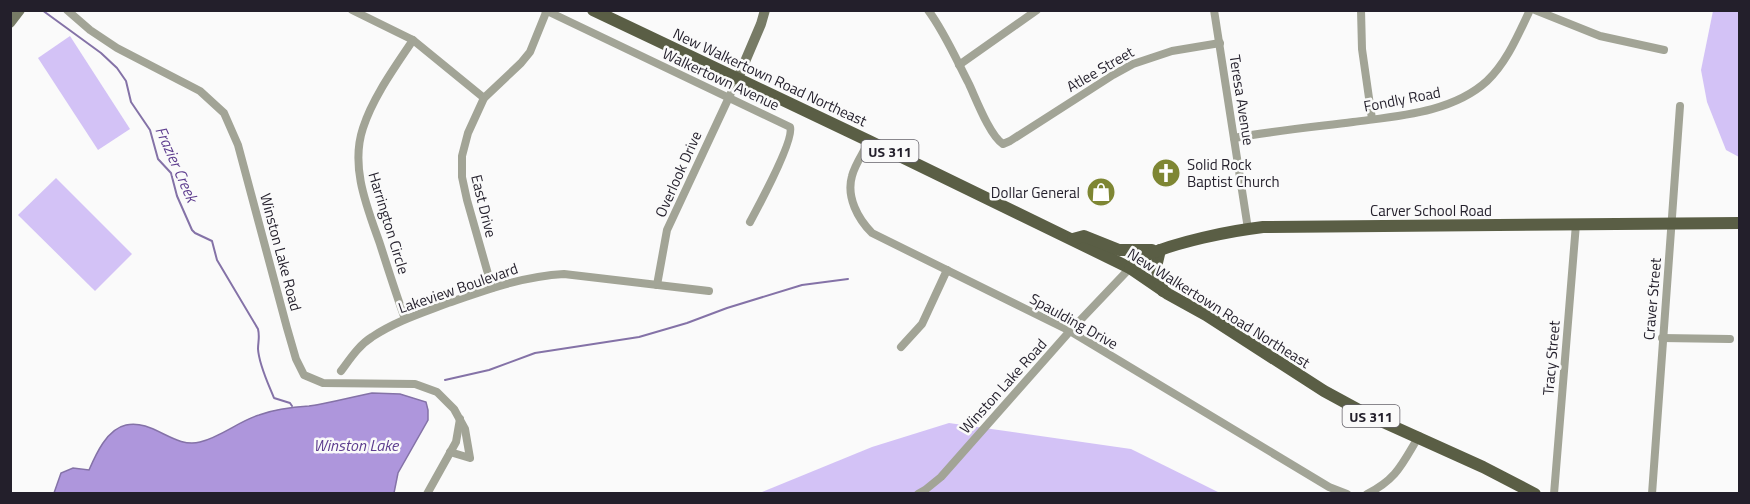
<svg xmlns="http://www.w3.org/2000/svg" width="1750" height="504" viewBox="0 0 1750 504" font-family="'Titillium Web',sans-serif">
<rect width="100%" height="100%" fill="#fafafa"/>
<g fill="#d3c2f6">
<polygon points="1713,11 1739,11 1739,157 1726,150 1707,102 1701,70"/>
<polygon points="70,36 130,129 98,150 38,58"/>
<polygon points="56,178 132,254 95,291 18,215"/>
<polygon points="949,423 1131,449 1220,493 757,494 872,447"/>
</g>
<path fill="#ae96dc" stroke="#8472a7" stroke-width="1.5" d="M372 393 400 394 426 402 428 410V420L398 473 394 493H54L61 473 73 468 89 470C96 454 107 429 126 425 153 419 174 449 200 442 221 437 239 421 259 415 275 409 292 407 309 406 330 403 351 397 372 393Z"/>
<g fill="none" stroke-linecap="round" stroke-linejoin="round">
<g stroke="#8472a7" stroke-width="2">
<path d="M42 10 101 53 117 68 126 81 131 102 150 130 158 159 171 173 177 196 192 230 195 233 212 241 217 260 258 329C260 337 258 342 258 349 259 365 268 383 274 398L290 403 292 406"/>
<polyline points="445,380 489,370 535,353 639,337 687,323 727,308 802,285 848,279"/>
</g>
<g stroke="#a2a496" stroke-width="8">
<polyline points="67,10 90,30 117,48 200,91 224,113 238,145 287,328 296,359 304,375 323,383 415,384 437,392 454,409 465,429 470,458 450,452"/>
<polyline points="352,10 413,40 484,98"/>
<path d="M545 10 790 127C795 139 758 207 750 222"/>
<path d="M928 10C945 33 956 59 969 84 976 99 990 136 1003 144L1010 141 1113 75 1133 64 1172 51 1220 43"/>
<polyline points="1214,10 1248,229"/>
<polyline points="1361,10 1362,49 1372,119"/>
<polyline points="1535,10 1600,36 1664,50"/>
<polyline points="959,65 1037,10"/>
<path d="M1234 138C1273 131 1313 127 1353 122 1397 116 1452 113 1487 81 1507 62 1518 35 1530 10"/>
<path d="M869 141C864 152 855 164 852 176 846 197 858 219 872 233L1070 331 1329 487 1347 494"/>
<polyline points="657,285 667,230 738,78"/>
<polyline points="492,288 467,200 462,177 462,156 468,133 484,98 521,63 530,52 547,10"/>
<path d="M405 319C396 294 388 269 380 244 367 207 350 167 363 128 373 97 395 67 413 40"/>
<polyline points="1662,338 1730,339"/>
<polyline points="901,347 922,324 947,270"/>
<path d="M341 371C350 359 359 345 372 337 396 321 422 313 448 303 486 290 524 276 564 274L709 291"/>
<polyline points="427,494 456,442 460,419"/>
<polyline points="918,494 925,490 941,477 1070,331 1130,268"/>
<path d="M1367 494C1397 479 1402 464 1419 436"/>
<polyline points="1554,494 1576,224"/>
<polyline points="1652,494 1680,106"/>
</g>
<g stroke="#777b66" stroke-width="10">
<polyline points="10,23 20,10"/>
<polyline points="738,78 761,24 765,10"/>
</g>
<g stroke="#5a5e45" stroke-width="12">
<polyline points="593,10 869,141 1130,268 1168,294 1206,315 1324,391 1370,416 1483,467 1535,494"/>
<polyline points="1073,239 1084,236 1119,250 1152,250"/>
<polyline points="1160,250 1156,267 1163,291"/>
<path d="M1130 268C1135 263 1139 258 1145 256 1176 242 1229 231 1263 227L1740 223"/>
</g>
</g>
<defs>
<g id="church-disc" transform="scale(1.5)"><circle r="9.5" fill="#7e8633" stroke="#fafafa"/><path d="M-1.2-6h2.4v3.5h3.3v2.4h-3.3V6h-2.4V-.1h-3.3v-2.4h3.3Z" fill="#fff"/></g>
<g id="shop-disc" transform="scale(1.5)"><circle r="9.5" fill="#7e8633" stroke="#fafafa"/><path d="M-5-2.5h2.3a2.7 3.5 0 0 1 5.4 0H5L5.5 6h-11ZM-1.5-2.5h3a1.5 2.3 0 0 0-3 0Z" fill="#fff"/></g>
</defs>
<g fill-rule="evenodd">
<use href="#church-disc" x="1166" y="173"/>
<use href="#shop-disc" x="1101" y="192"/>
</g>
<g text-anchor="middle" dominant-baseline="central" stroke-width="5" stroke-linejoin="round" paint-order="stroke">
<g fill="#fafafa" stroke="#646169" stroke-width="1.5">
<rect x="861.5" y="140" width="57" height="22" rx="4.5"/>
<rect x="1342.5" y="405" width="57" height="22" rx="4.5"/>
</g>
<g font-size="14" font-weight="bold" fill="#231f2b">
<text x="890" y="151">US 311</text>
<text x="1371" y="416">US 311</text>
</g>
<g font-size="15" fill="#231f2b" stroke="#fafafa">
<text transform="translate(1100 69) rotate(-30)">Atlee Street</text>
<text transform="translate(770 77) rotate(25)">New Walkertown Road Northeast</text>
<text transform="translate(721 79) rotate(25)">Walkertown Avenue</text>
<text transform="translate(1402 99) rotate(-11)">Fondly Road</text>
<text transform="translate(1242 100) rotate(81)">Teresa Avenue</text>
<text transform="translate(678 174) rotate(-66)">Overlook Drive</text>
<text transform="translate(484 206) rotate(76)">East Drive</text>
<text x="1431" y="210">Carver School Road</text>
<text transform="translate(389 223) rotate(73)">Harrington Circle</text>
<text transform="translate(281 252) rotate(75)">Winston Lake Road</text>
<text transform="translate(458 288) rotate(-19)">Lakeview Boulevard</text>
<text transform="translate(1652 299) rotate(-85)">Craver Street</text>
<text transform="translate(1219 308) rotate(32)">New Walkertown Road Northeast</text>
<text transform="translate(1074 321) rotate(29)">Spaulding Drive</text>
<text transform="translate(1551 358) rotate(-85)">Tracy Street</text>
<text transform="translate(1003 386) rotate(-48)">Winston Lake Road</text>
</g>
<g font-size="15" fill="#231f2b" stroke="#fafafa" text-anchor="start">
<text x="1187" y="164">Solid Rock<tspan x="1187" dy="17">Baptist Church</tspan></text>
<text x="1080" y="192" text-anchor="end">Dollar General</text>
</g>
<g font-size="16" font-style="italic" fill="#5d3c8e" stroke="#fafafa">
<text transform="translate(177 164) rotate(66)">Frazier Creek</text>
<text x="356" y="445">Winston Lake</text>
</g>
</g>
<rect width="1750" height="504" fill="none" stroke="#231f2b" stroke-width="24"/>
</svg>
